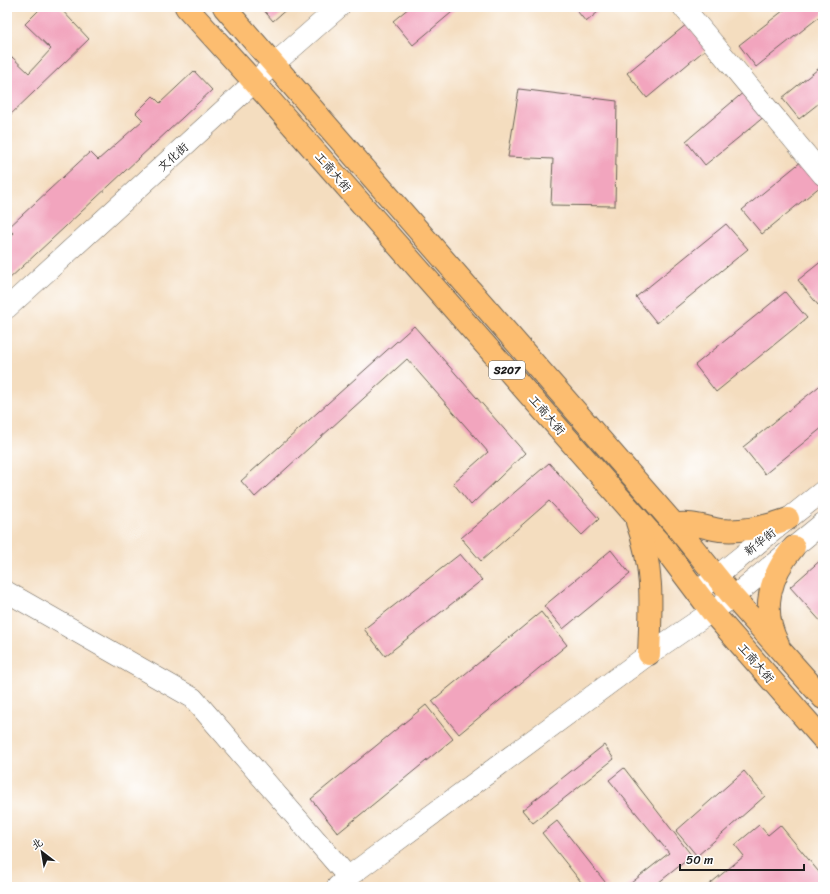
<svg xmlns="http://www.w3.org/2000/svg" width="830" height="894" viewBox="0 0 830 894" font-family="Sriracha,'LXGW WenKai TC',sans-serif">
<rect width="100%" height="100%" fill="#fff"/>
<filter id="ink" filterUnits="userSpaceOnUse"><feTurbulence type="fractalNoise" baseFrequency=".025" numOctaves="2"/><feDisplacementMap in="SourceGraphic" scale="8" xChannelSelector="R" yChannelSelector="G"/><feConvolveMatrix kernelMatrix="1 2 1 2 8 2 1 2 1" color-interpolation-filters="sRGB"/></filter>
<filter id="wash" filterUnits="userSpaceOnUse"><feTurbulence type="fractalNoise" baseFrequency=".012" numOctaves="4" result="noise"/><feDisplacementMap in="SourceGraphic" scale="16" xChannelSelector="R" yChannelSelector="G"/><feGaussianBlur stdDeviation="0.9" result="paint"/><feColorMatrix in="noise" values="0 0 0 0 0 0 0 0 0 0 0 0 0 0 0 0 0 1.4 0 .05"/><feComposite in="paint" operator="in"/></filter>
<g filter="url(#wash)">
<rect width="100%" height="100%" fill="#f4ddbf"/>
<g id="blocks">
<g fill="#f2a5be">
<polygon points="42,7 59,7 89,39 7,118 7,62 12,57 29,73 51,49 25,24"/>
<polygon points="261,7 289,7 273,21"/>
<polygon points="410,7 458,7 413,45 393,21"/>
<polygon points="574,7 604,7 586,22"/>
<polygon points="788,7 823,7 823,14 756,67 739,45"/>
<polygon points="687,24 707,48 647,98 627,73"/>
<polygon points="823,65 823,100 799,119 782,98"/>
<polygon points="194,71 212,90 7,281 7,239 13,233 8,228 90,152 98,160 143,120 136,113 153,96 160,103"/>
<polygon points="519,89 617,101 615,206 551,205 553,159 508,157"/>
<polygon points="745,91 765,116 705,165 686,141"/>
<polygon points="802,161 822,185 762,234 742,210"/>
<polygon points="726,224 748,249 657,323 636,297"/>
<polygon points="823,260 823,301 818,305 798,280"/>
<polygon points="785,292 807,318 716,392 695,365"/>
<polygon points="414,326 525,453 471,505 453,483 488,452 407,359 255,497 241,481"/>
<polygon points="823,383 823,427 765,474 743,447"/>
<polygon points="549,463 599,519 582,535 549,501 481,561 461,538"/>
<polygon points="611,550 630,574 563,629 544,606"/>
<polygon points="460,554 482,580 385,656 364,629"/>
<polygon points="823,558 823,624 790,587"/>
<polygon points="541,612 567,645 459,734 432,701"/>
<polygon points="426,705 453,739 338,833 311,799"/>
<polygon points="604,745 614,759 533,823 522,810"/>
<polygon points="624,768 692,856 653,887 626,887 669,853 609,780"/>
<polygon points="744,771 765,796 697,856 676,831"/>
<polygon points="557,821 609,887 585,887 542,833"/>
<polygon points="759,825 768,835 780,825 823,877 823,882 816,887 706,887 744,856 735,845"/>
</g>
</g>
</g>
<g filter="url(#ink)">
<use href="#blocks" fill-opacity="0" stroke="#686055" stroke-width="1"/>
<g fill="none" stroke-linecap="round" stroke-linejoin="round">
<g stroke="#686055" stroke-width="22">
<g id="minor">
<polyline points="683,7 823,175"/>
<polyline points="7,308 274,64 339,7"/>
<polyline points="7,592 193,698 348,877"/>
<polyline points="697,592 823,491"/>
<polyline points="337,887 348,877 649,654 733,597 823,523"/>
</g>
</g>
<g stroke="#686055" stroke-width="24">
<g id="major">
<polyline points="186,7 255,83 663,547 712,612 823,739"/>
<polyline points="224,7 674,524 733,597 823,698"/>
<path d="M637 522C654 568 651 606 649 654"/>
<path d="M674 524C681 524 689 523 696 525 704 526 712 529 720 530 744 532 766 527 788 519"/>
<path d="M778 644C760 610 770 575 794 547"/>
</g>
</g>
<use href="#minor" stroke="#fff" stroke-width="21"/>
<use href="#major" stroke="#fcbd6f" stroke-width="22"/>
</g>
</g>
<g text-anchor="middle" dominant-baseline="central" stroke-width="4" stroke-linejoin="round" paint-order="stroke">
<rect fill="#fff" stroke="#606060" stroke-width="1" x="489" y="361" width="36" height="18" rx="3"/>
<g font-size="11" font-weight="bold" fill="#1c1c1c">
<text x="507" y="370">S207</text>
</g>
<g font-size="12" fill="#1c1c1c" stroke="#fff">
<text transform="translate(173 157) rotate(-42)">文化街</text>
<text transform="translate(333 172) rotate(49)">工商大街</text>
<text transform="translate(547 415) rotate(49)">工商大街</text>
<text transform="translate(760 542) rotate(-38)">新华街</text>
<text transform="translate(756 663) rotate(49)">工商大街</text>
</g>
</g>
<rect width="830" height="894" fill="none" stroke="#fff" stroke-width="24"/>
<g transform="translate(42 852) rotate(329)" stroke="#ffffff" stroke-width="3" paint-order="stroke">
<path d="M0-3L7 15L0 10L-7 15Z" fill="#1c1c1c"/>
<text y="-6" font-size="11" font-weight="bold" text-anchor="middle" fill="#1c1c1c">北</text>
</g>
<path d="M680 864v6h124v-6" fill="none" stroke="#1c1c1c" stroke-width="2"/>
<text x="686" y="864" font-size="12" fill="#1c1c1c" stroke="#ffffff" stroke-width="3" paint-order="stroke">50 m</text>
</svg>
